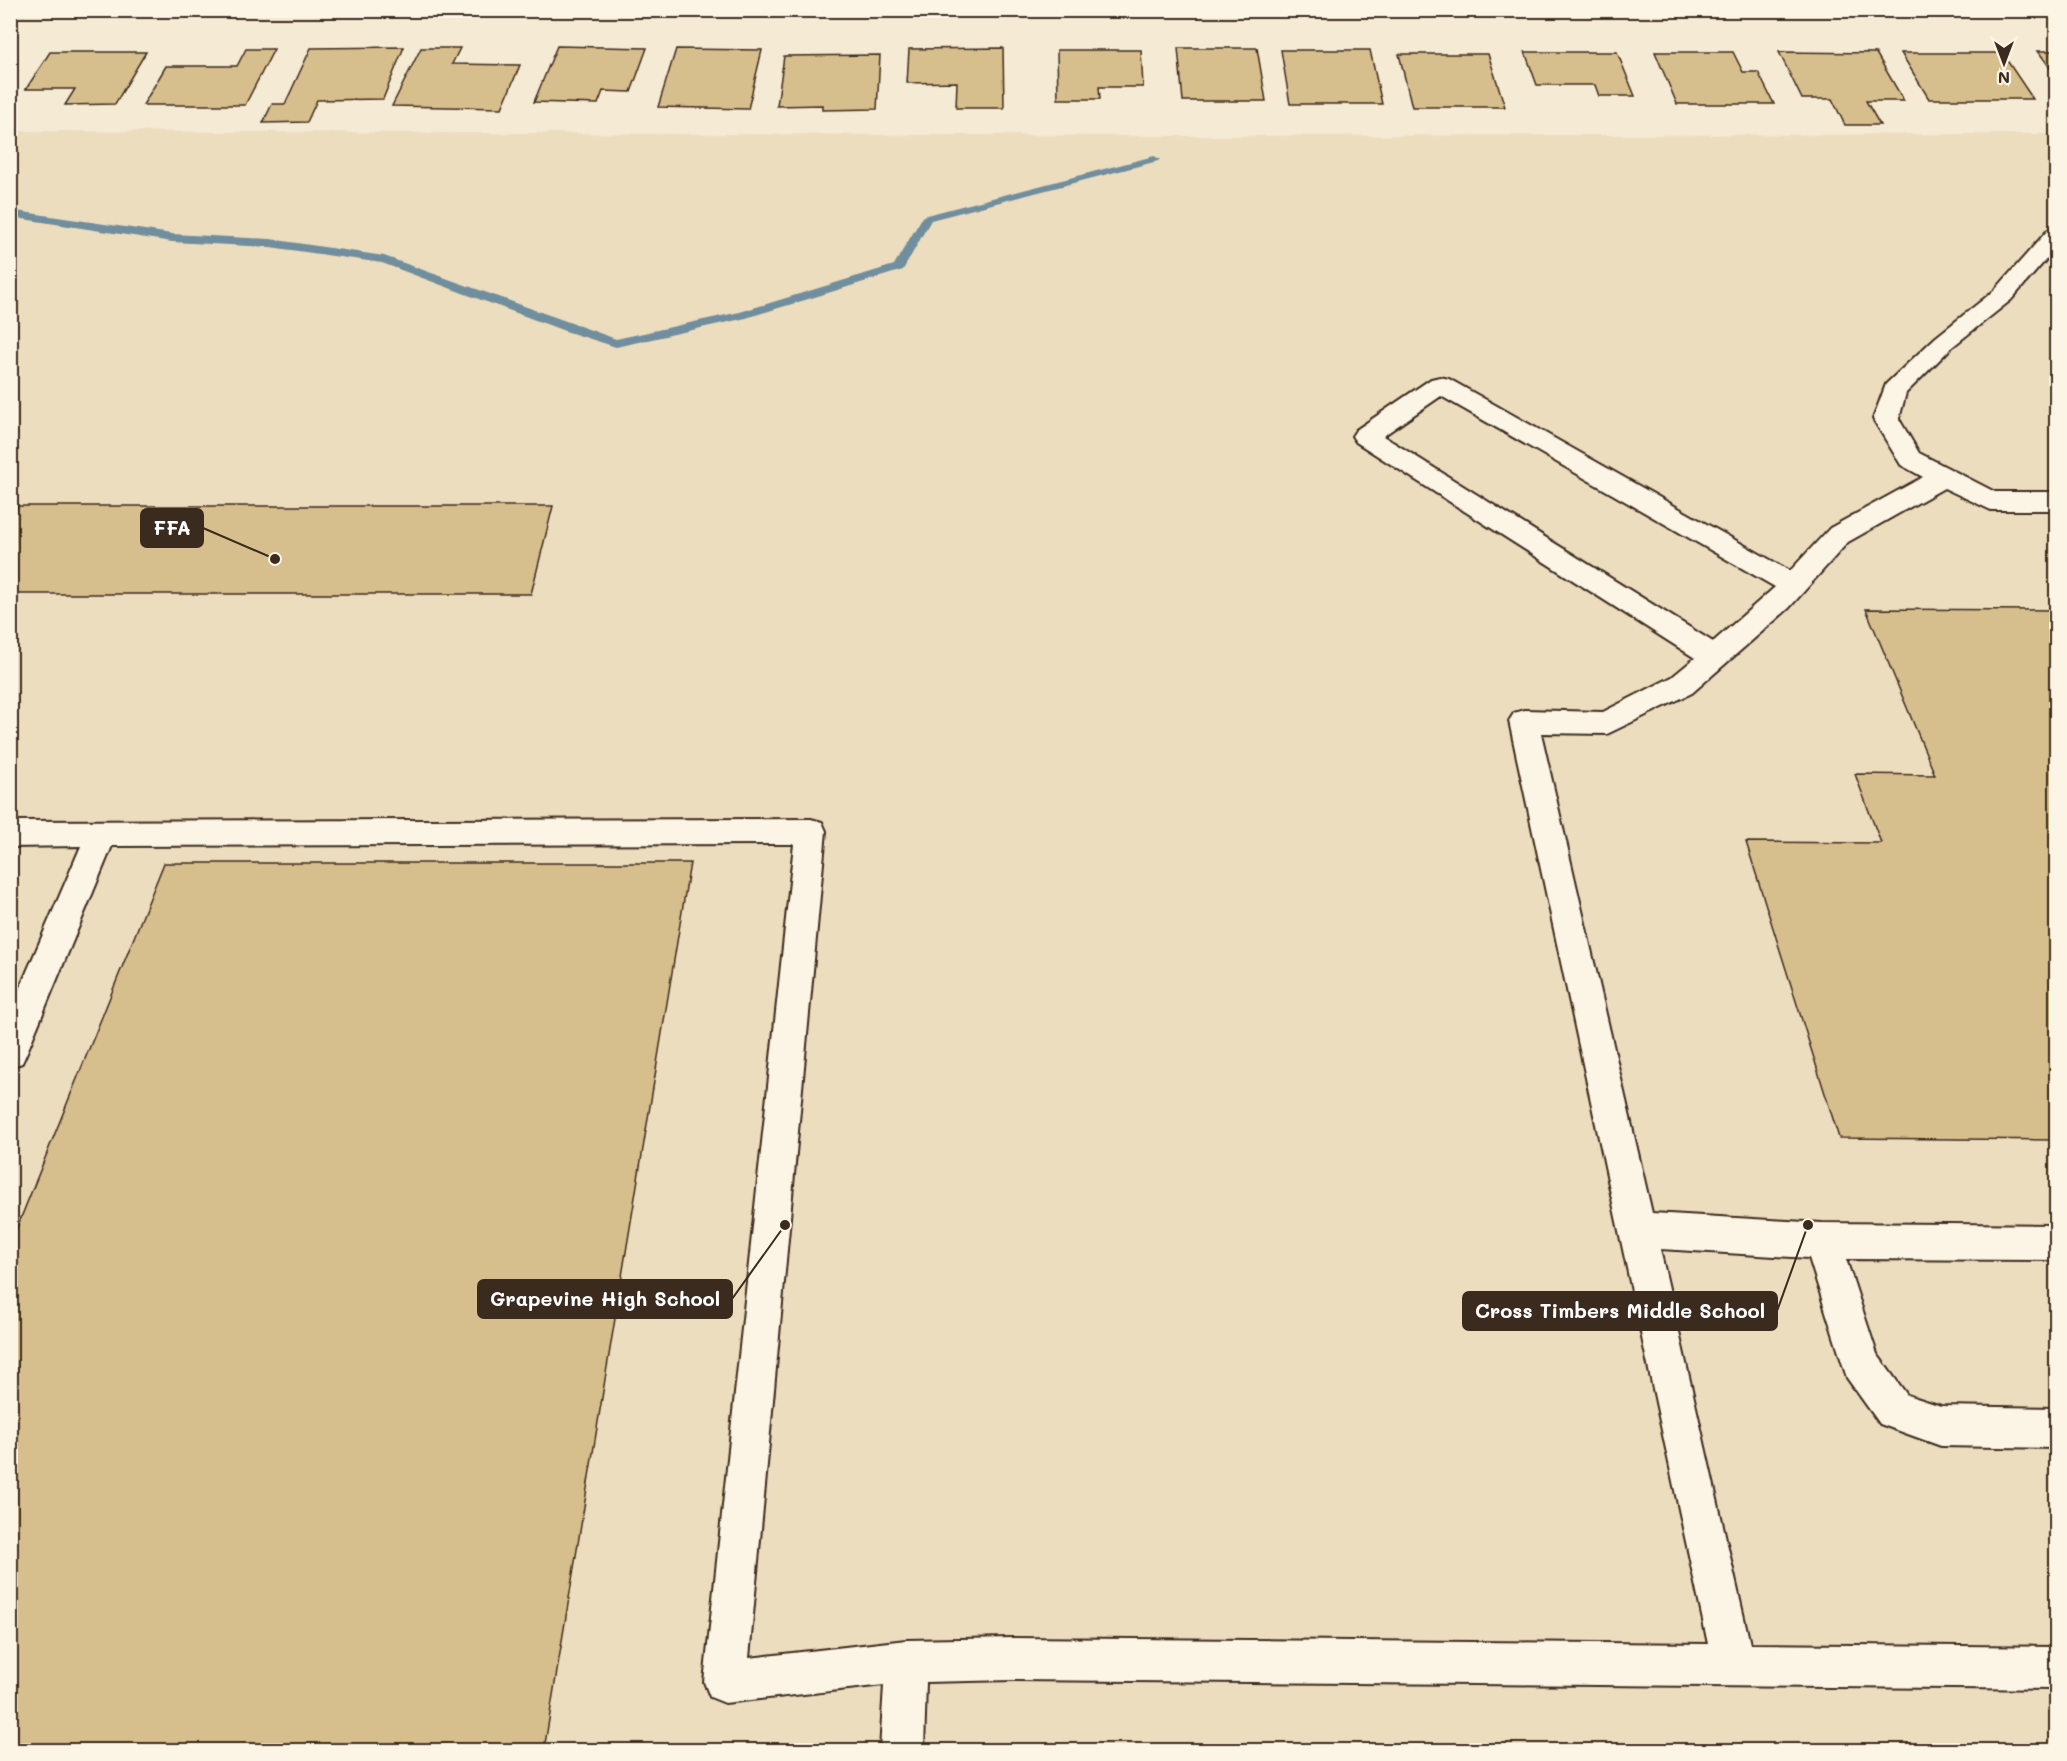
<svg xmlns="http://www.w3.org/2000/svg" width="2067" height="1761" viewBox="0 0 2067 1761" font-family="Mali,sans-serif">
<rect width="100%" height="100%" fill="#f5ead3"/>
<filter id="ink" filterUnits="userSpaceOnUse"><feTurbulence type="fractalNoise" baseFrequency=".0167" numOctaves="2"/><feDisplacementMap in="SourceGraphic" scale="12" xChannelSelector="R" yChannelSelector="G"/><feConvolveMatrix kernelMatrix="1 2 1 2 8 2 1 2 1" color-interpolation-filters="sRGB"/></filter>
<g filter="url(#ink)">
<polygon fill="#ecddbe" points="11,131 1188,136 2056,134 2056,1750 11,1750"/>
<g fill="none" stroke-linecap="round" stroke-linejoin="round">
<polygon fill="#708e9e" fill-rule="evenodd" points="1154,156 1160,159 1158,161 931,220 903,270 746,318 616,347 562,330 382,263 270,247 172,242 10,217 10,210 172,234 270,239 384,256 616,339 740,312 894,265 923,216"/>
</g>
<g fill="#d7be8d" stroke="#3b2a1e" stroke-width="1.5">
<polygon points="557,46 647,48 631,92 603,91 598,104 534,102"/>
<polygon points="404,47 383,99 317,100 307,122 263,123 272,104 285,104 311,48"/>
<polygon points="421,48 460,48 452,64 520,65 502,108 392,106"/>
<polygon points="1003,48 1004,108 956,108 957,82 907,83 909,49"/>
<polygon points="1178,48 1257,48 1266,101 1183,101"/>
<polygon points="246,49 274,49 245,105 143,105 166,66 237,66"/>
<polygon points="676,49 762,50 748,109 658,107"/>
<polygon points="1057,50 1141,50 1143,87 1099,87 1100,99 1058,99"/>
<polygon points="1281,50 1370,50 1382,104 1290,104"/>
<polygon points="2038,51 2056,51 2056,76"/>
<polygon points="50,52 146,52 115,104 65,105 75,89 26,89"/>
<polygon points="1525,52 1617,52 1635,96 1599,96 1595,85 1537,85"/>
<polygon points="1655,52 1733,52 1743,72 1758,72 1774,104 1677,104"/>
<polygon points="1779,52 1876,53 1904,101 1866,101 1880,125 1845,125 1832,99 1802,99"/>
<polygon points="1901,53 2002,53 2033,99 1929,99"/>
<polygon points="1399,54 1488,54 1505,107 1412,107"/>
<polygon points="880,55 877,109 822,110 822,105 777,106 784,56"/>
<polygon points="18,506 553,506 531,594 10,594 10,523"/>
<polygon points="1866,609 2056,610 2056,1140 1839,1138 1746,842 1881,843 1855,774 1935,775"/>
<polygon points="164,863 690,863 544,1750 10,1750 10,1245"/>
</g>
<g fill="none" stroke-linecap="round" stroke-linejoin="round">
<g stroke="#3b2a1e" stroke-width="4">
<path id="lane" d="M2056 228V248L2011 300 1952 347 1906 393 1899 419 1919 453 1995 492H2056V510H1991L1944 488 1848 542 1789 608 1692 693 1607 734 1541 733 1652 1213 1822 1223 2056 1225V1260L1846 1259 1877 1354 1907 1395 1941 1406 2056 1408V1448L1941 1446 1880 1424 1847 1378 1809 1258 1660 1249 1750 1644 2056 1647V1689L1013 1680 926 1682 924 1750H880L884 1685 725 1703 710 1697 704 1682 794 844 112 846 27 1052 22 1063 10 1067V1011L81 846 10 847V821L811 819 822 822 826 831 749 1658 906 1640 1013 1638 1708 1644 1509 721 1514 713 1524 710 1603 712 1672 677 1695 658 1356 442 1352 436 1356 430 1431 379 1440 377 1449 379 1790 571 1830 528 1923 477 1901 465 1873 419 1886 384 1936 337 1995 290 2048 230ZM1441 396 1775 587 1713 642 1383 436Z"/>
</g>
<use href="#lane" fill="#fcf5e5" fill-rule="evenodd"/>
</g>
</g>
<path fill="none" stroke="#3b2a1e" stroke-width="2" d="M275 559L203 528M785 1225L732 1299M1808 1225L1777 1311"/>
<g fill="#3b2a1e" stroke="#fcf5e5" stroke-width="2">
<circle cx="275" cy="559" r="6"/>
<circle cx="785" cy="1225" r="6"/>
<circle cx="1808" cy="1225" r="6"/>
</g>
<g fill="#3b2a1e" stroke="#3b2a1e" stroke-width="2">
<rect x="141" y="509" width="62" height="38" rx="6"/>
<rect x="478" y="1280" width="254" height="38" rx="6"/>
<rect x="1463" y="1292" width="314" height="38" rx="6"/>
</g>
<g font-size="20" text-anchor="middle" font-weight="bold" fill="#fff">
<text x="172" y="535">FFA</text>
<text x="605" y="1306">Grapevine High School</text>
<text x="1620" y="1318">Cross Timbers Middle School</text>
</g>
<rect width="2067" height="1761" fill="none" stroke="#fcf5e5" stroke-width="36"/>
<rect x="18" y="18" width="2031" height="1725" fill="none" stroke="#3b2a1e" stroke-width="2" filter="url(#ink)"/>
<g transform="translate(2004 63) rotate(180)" stroke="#fcf5e5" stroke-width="4.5" paint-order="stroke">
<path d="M0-4.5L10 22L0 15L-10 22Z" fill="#3b2a1e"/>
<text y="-9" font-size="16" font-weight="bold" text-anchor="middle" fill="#3b2a1e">N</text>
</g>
</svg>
